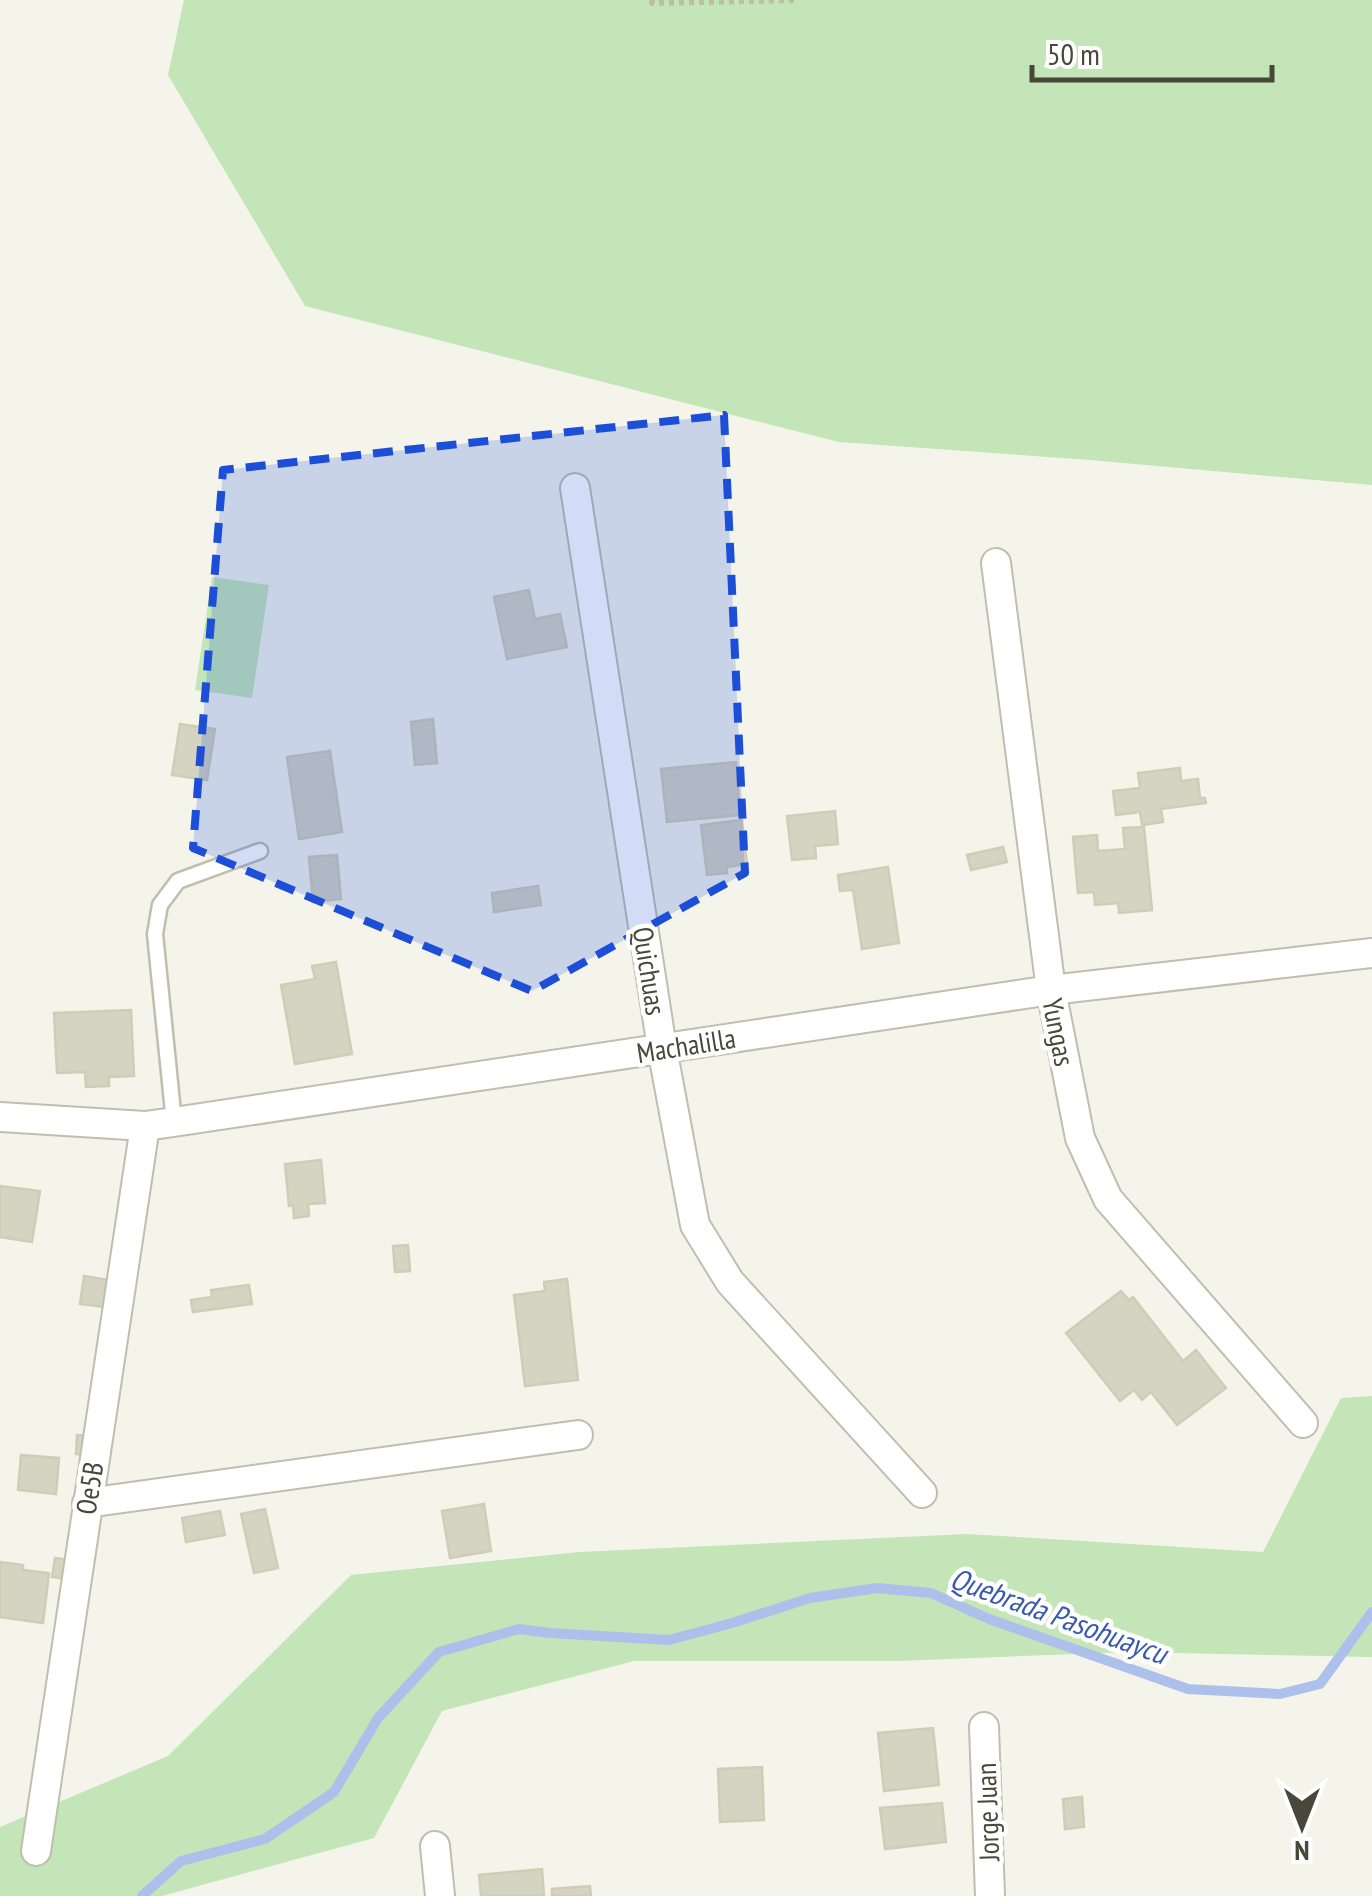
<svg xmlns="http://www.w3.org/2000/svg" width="1372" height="1896" viewBox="0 0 1372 1896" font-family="'PT Sans Narrow',sans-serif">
<rect width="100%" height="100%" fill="#f4f4eb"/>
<g fill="#c3e5b7">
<polygon points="184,0 1372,0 1372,485 1090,460 839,442 305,306 168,75"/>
<polygon points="212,577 269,585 252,698 195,690"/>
<polygon points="1372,1396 1372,1657 1126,1652 898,1661 634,1661 442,1711 374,1838 162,1896 0,1896 0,1827 168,1756 351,1575 579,1552 967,1534 1263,1552 1341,1398"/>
</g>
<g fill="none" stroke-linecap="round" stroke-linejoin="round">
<polyline stroke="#adc0ec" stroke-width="10" points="142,1896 181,1861 265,1839 334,1792 378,1718 439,1652 519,1629 550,1633 669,1640 732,1623 810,1598 877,1588 931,1593 989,1619 1188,1689 1280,1694 1320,1684 1372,1612"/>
</g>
<g fill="#d5d3c1" stroke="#d0cdb5" stroke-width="2.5">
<polygon points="529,590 535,619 560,614 567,647 507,659 494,597"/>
<polygon points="433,719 437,763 415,765 411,722"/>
<polygon points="180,724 215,729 207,780 172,775"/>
<polygon points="330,751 342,832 299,839 287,757"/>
<polygon points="736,762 740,815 667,822 661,769"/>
<polygon points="1180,768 1181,781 1198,779 1200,798 1205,798 1206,803 1161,809 1163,822 1142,825 1140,812 1116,815 1113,791 1140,788 1138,773"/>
<polygon points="835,811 838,844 815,846 816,858 792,860 787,816"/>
<polygon points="742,820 747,864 727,867 727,873 707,875 701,825"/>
<polygon points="1144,827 1152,910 1119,913 1118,903 1095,905 1094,892 1078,893 1073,837 1097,835 1098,851 1125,849 1123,828"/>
<polygon points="1003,847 1007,862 971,870 967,855"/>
<polygon points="337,855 341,899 313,902 309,857"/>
<polygon points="888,867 899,943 862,949 853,890 840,891 838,875"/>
<polygon points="538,886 541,905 494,912 492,893"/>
<polygon points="336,962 352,1054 295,1064 281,985 315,979 312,966"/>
<polygon points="131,1010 134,1076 109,1077 109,1086 86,1087 85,1072 57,1073 54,1013"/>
<polygon points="321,1160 325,1203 308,1204 309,1216 294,1218 293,1205 289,1206 285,1164"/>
<polygon points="0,1186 40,1191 32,1242 0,1237"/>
<polygon points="408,1245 410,1271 395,1272 393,1246"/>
<polygon points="84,1276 109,1280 105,1307 80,1304"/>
<polygon points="567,1279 578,1380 525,1386 514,1295 545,1291 544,1282"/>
<polygon points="249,1285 252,1304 193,1312 191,1300 212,1297 211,1290"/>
<polygon points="1121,1291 1129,1300 1133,1297 1183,1361 1196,1350 1226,1388 1177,1425 1151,1392 1142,1400 1134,1390 1120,1401 1066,1333"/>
<polygon points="77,1435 91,1436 89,1456 76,1454"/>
<polygon points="21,1455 59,1458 56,1494 18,1490"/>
<polygon points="484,1504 491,1551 450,1558 442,1511"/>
<polygon points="265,1509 278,1568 254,1573 241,1514"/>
<polygon points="220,1511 225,1535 186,1542 182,1518"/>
<polygon points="55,1558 70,1560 68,1579 52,1577"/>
<polygon points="0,1562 23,1565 23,1570 49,1573 43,1623 0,1617"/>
<polygon points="933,1728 939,1785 884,1791 878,1733"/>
<polygon points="762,1767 764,1820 720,1822 718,1769"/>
<polygon points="1082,1797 1084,1827 1065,1829 1063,1799"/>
<polygon points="942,1803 946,1842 885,1849 880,1808"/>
<polygon points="542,1869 544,1896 481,1896 479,1875"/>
<polygon points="590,1886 591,1896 552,1896 552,1889"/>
</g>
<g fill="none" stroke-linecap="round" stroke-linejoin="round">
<g stroke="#bfbfae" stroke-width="19">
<polyline id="service" points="174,1122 155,934 160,905 178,881 260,851"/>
</g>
<g stroke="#bfbfae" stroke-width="32">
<g id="minor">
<polyline points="575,488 662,1048 695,1225 730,1282 922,1493"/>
<polyline points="996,563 1051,990 1080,1138 1108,1199 1303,1423"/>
<polyline points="0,1117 145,1126 174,1122 1051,990 1372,953"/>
<polyline points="87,1503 578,1435"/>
<polyline points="984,1727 990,1896"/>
<polyline points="435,1846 440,1896"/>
<polyline points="36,1851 145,1126"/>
</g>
</g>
<polyline stroke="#c0bea0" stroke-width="6" stroke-dasharray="5 5" stroke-linecap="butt" points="652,0 652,3 796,0"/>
<use href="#service" stroke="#fff" stroke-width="14"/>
<use href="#minor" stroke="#fff" stroke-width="28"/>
</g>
<path fill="#1d4ed8" fill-opacity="0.2" stroke="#1d4ed8" stroke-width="8" stroke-dasharray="20 12" stroke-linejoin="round" d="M724 415 745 873 532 991 193 848 223 470Z"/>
<g text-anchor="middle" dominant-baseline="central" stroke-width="9" stroke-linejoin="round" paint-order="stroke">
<g font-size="28" fill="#484739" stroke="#fff">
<text transform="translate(650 971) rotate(81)">Quichuas</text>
<text transform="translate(1059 1032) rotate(79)">Yungas</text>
<text transform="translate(686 1045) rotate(-9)">Machalilla</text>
<text transform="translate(89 1488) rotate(-81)">Oe5B</text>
<text transform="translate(987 1812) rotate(-92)">Jorge Juan</text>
</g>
<g font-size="30" font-style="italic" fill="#395aad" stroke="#fff">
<text transform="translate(1059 1615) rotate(20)">Quebrada Pasohuaycu</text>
</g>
</g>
<g transform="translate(1302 1826) rotate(180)" stroke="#ffffff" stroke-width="8" paint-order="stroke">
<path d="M0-8L18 38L0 25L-18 38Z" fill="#484739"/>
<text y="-15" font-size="28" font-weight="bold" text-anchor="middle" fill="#484739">N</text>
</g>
<path d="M1032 65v15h240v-15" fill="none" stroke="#484739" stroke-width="5"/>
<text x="1047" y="65" font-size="30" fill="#484739" stroke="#ffffff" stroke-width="8" paint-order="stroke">50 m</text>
</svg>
